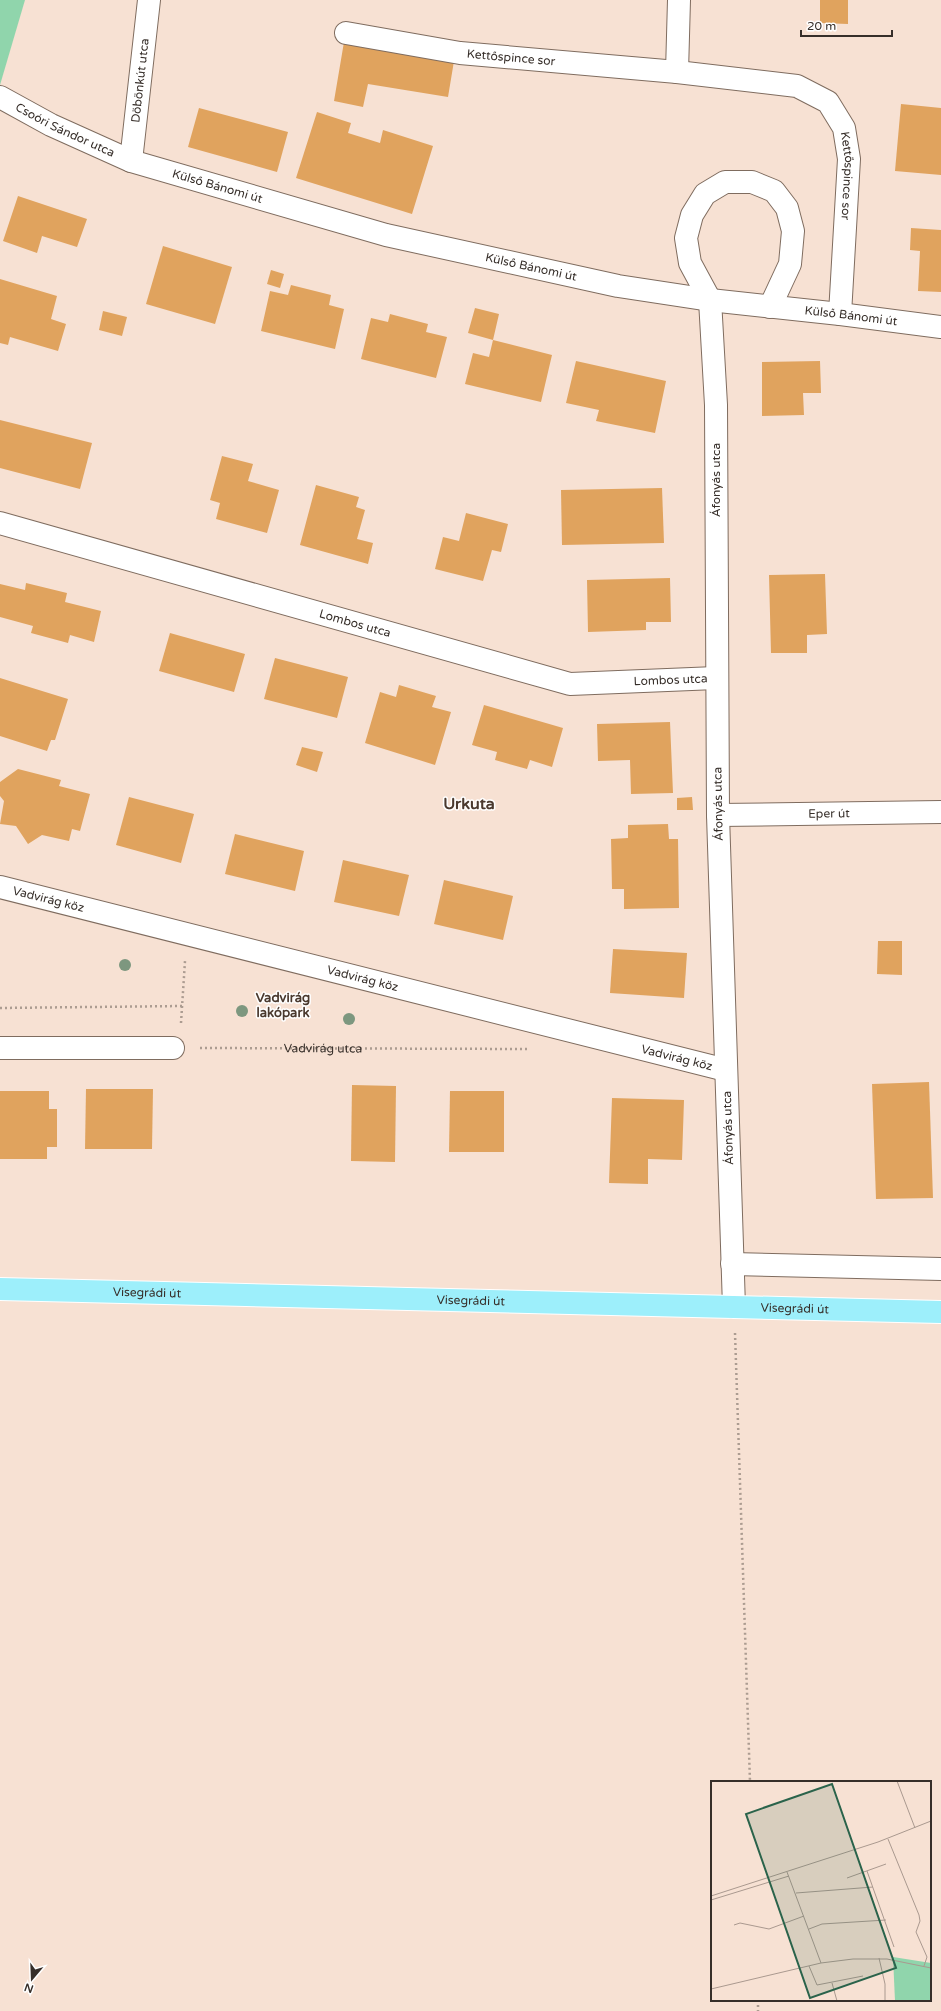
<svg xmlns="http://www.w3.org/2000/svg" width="941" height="2011" viewBox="0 0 941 2011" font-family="'Varela Round',sans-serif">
<rect width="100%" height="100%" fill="#f7e1d3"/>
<polygon fill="#90d5ac" points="0,0 25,0 0,85"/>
<g fill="#e0a35e">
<polygon points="820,0 848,0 848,24 820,23"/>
<polygon points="344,42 454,61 448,97 368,84 363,107 334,101"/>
<polygon points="901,104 941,108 941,175 895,171"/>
<polygon points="199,108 288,132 277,172 188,147"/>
<polygon points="317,112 351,123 348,133 380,143 383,130 433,146 412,214 296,178"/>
<polygon points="18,196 87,219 77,247 42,236 37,253 3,241"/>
<polygon points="911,228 941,230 941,292 918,291 920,251 910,250"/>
<polygon points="163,246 232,267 215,324 146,304"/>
<polygon points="271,270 284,274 280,288 267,284"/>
<polygon points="0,279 57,296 51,319 66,324 58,351 10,337 8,345 0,343"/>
<polygon points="291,285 331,295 329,305 344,309 335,349 261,331 270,291 288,295"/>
<polygon points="475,308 499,314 493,340 552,355 541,402 465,384 473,353 489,357 493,340 468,333"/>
<polygon points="103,311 127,317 122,336 99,330"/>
<polygon points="390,314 428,324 426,332 447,337 436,378 361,359 371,318 388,322"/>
<polygon points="576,361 666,381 655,433 596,421 599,410 566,403"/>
<polygon points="820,361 821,393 803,393 804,415 762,416 762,362"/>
<polygon points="0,420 92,443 80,489 0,468"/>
<polygon points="222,456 253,464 248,481 279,490 267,533 216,519 220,503 210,500"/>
<polygon points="316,485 359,497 356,507 365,510 357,539 373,543 368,564 300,545"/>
<polygon points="662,488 664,543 562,545 561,490"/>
<polygon points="466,513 508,524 501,552 492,550 483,581 435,569 443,537 459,541"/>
<polygon points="825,574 827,634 807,635 807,653 771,653 769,575"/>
<polygon points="670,578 671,622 646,622 646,630 588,632 587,580"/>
<polygon points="26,583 67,593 65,602 101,611 94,642 70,635 68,643 31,633 33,626 0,617 0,584 25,590"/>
<polygon points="170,633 245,654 234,692 159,671"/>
<polygon points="275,658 348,677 337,718 264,699"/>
<polygon points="0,678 68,699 55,740 51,740 47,751 0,736"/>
<polygon points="399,685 436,696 432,707 451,712 435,765 365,743 380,692 396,697"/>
<polygon points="484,705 563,728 552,767 530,760 527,769 495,760 497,752 472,745"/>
<polygon points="670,722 673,793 631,794 630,760 598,761 597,724"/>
<polygon points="302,747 323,752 317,772 296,765"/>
<polygon points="18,769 61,780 59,786 90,794 80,831 72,829 69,841 42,835 28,844 16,826 0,824 4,801 0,796 0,782"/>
<polygon points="129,797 194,814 181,863 116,845"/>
<polygon points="692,797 693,810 677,810 677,798"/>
<polygon points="668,824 669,839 678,839 679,908 624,909 624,889 612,889 611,839 628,838 628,825"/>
<polygon points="235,834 304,851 295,891 225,874"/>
<polygon points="343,860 409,875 399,916 334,902"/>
<polygon points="444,880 513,896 503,940 434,924"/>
<polygon points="878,941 902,941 902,975 877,974"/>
<polygon points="613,949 687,953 684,998 610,993"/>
<polygon points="929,1082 933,1198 876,1199 872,1084"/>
<polygon points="352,1085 396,1086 395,1162 351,1161"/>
<polygon points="86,1089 153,1089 152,1149 85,1149"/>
<polygon points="0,1091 49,1091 49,1109 57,1109 57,1147 47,1147 47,1159 0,1159"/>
<polygon points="450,1091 504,1091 504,1152 449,1152"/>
<polygon points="612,1098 684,1100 682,1160 648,1159 648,1184 609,1183"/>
</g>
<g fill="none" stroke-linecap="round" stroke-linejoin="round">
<g stroke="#7f6c5f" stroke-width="24">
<g id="minor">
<path id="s2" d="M346 33 460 53 677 72 797 86 828 102 844 128 849 159 840 314"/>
<polyline points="677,72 679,0"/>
<path id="s3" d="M0 97 51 125 131 161 386 235 618 286 710 300 840 314 941 327"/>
<path id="s4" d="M131 161 149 0"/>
<path id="s5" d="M0 523 570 684 716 678"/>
<path id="s6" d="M718 815 941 812"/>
<path id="s7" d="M0 887 726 1070"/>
<polyline points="0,1048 173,1048"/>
<polyline points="732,1264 941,1269"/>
<polyline points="734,1307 718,815 716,405 710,300 690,263 686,238 692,215 705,194 725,182 752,182 774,191 787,208 793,231 790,264 770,307"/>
</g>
</g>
<g stroke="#fff" stroke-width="24">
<g id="major">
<path id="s8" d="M0 1289 941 1312"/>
</g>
</g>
<g stroke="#ac9c91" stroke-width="2.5" stroke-dasharray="2 3" stroke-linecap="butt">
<polyline points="0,1008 182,1006"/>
<polyline points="181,1023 185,961"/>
<path id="s1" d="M200 1048 529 1049"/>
<polyline points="735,1333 750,1782"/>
<polyline points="758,2000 758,2011"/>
</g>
<use href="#minor" stroke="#fff" stroke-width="22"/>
<use href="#major" stroke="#9deffb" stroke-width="22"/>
</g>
<g fill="#7d977f">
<circle cx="125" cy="965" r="6"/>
<circle cx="242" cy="1011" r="6"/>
<circle cx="349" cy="1019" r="6"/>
</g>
<g text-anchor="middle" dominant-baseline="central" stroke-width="3" stroke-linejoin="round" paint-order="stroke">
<g font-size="12" fill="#362e29" stroke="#fff">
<text stroke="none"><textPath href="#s2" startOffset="167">Kettőspince sor</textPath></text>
<text stroke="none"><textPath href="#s4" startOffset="81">Döbönkút utca</textPath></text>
<text stroke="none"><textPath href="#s3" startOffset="73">Csoóri Sándor utca</textPath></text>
<text stroke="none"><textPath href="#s2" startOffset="568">Kettőspince sor</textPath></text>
<text stroke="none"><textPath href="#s3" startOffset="236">Külső Bánomi út</textPath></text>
<text stroke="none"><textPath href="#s3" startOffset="560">Külső Bánomi út</textPath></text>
<text stroke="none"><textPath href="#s3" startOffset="884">Külső Bánomi út</textPath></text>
<text transform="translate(716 480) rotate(-90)">Áfonyás utca</text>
<text stroke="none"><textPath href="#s5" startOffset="369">Lombos utca</textPath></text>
<text stroke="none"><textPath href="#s5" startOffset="693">Lombos utca</textPath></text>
<text transform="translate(718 804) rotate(-91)">Áfonyás utca</text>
<text stroke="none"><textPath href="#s6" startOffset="111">Eper út</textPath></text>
<text stroke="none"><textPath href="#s7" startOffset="50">Vadvirág köz</textPath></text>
<text stroke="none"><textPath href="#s7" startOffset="374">Vadvirág köz</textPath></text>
<text stroke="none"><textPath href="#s1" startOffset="123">Vadvirág utca</textPath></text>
<text stroke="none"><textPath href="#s7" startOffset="698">Vadvirág köz</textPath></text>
<text transform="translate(728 1128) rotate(-92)">Áfonyás utca</text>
<text stroke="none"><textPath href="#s8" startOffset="147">Visegrádi út</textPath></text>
<text stroke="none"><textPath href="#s8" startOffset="471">Visegrádi út</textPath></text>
<text stroke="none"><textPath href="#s8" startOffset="795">Visegrádi út</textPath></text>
</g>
<g font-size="13" font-weight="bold" fill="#4a392e" stroke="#fff">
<text x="283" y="998">Vadvirág<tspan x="283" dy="15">lakópark</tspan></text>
</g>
<g font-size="16" font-weight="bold" fill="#4a392e" stroke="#fff">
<text x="469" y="804">Urkuta</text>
</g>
</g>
<g transform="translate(711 1781)">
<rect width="220" height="220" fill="#f7e1d3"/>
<path d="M182 176 220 182V220H184Z" fill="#90d5ac"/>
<path fill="none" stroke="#aa998f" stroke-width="1" d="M186 0 204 47M177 58 208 134 209 140 205 151 216 176 213 185M156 90 183 166M76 91 110 182M136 97 175 83M85 112 162 106M0 115 167 61 220 40M0 119 78 95M23 144 29 142 58 148 93 135M98 148 111 143 175 139M168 177 174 203V220M98 185 106 204 152 195M121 202 126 220M0 208 110 182 142 178H176L220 187"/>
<path fill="#2a634b" fill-opacity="0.15" stroke="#2a634b" stroke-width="2" d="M121 3 185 187 99 217 35 33Z"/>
<rect width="220" height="220" fill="none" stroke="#362e29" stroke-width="2"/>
</g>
<g transform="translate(32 1979) rotate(199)" stroke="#ffffff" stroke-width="3" paint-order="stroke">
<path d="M0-3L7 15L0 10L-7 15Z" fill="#362e29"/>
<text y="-6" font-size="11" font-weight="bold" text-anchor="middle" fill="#362e29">N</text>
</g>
<path d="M801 30v6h91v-6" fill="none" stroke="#362e29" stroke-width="2"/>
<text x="807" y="30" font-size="12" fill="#362e29" stroke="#ffffff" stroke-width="3" paint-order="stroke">20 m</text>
</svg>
